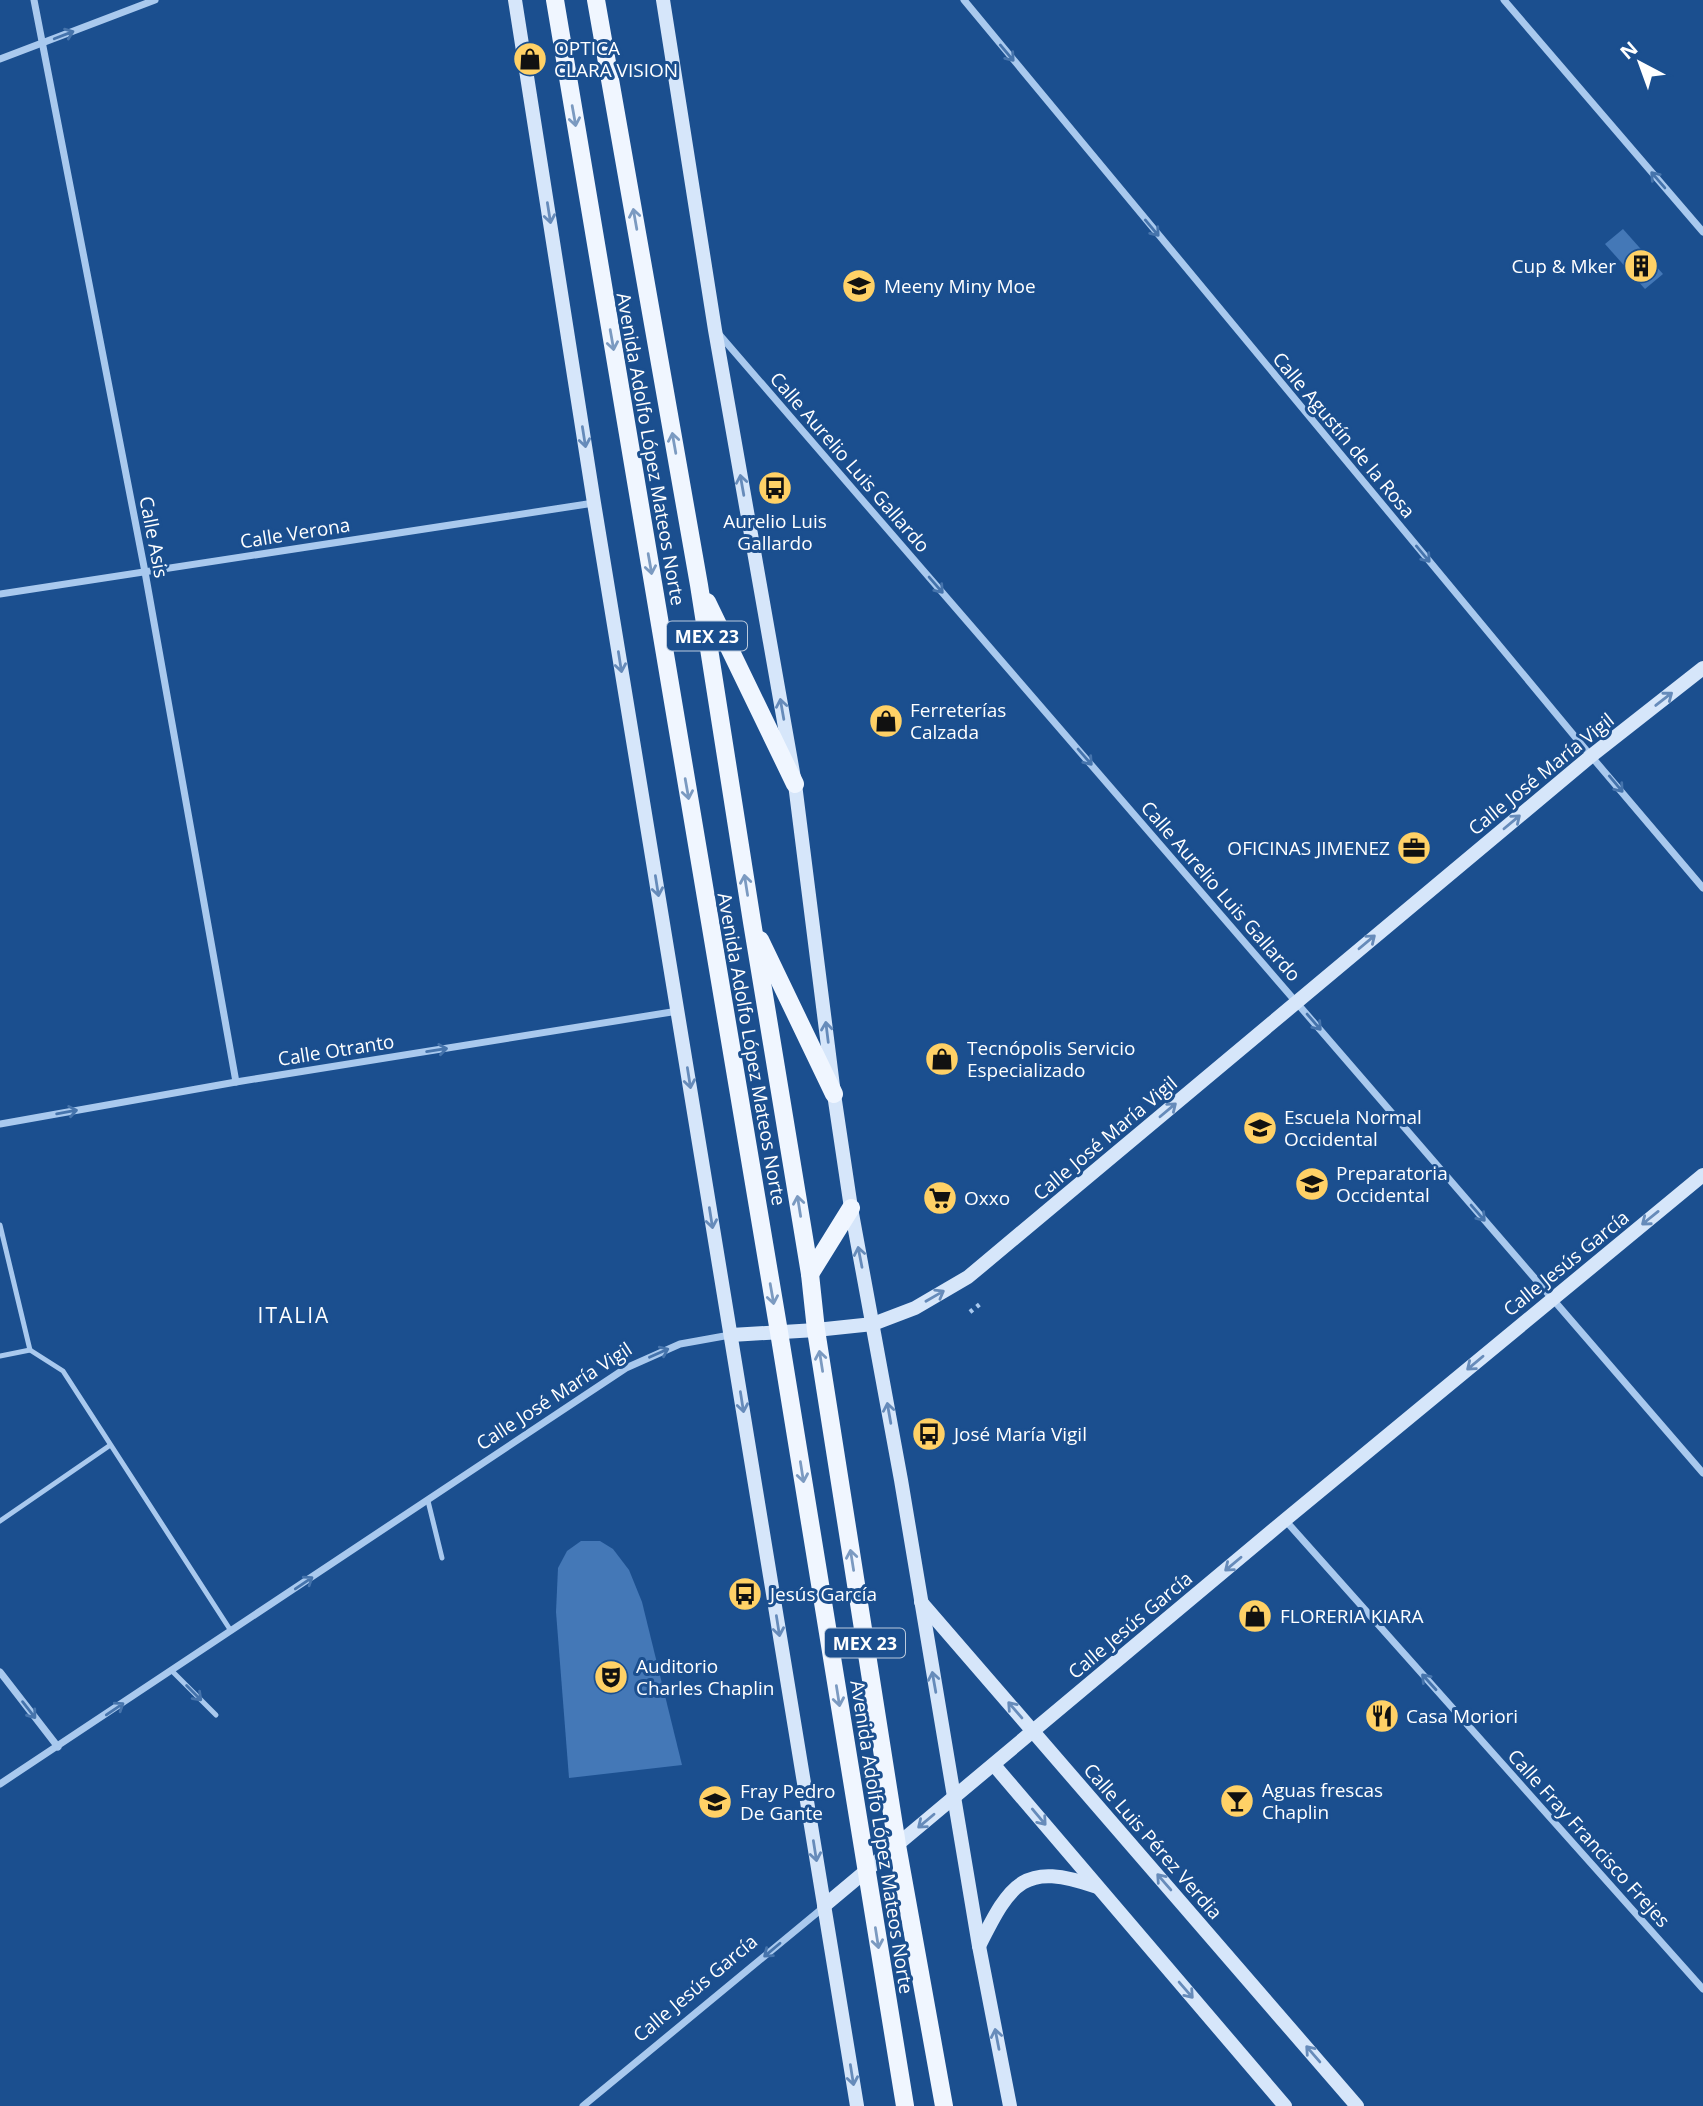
<svg xmlns="http://www.w3.org/2000/svg" width="1703" height="2106" viewBox="0 0 1703 2106" font-family="'Open Sans',sans-serif">
<rect width="100%" height="100%" fill="#1b4f8f"/>
<g fill="#4478b7">
<polygon points="1623,229 1663,274 1645,289 1605,244"/>
<polygon points="581,1541 600,1541 613,1549 629,1570 642,1602 682,1765 569,1778 556,1612 558,1568 567,1551"/>
</g>
<g fill="none" stroke-linecap="round" stroke-linejoin="round">
<polyline stroke="#a9c9ee" stroke-width="4.5" stroke-dasharray="3.5 5" stroke-linecap="butt" points="970,1312 980,1304"/>
<g stroke="#a9c9ee" stroke-width="5">
<polyline points="0,1225 30,1350"/>
<polyline points="0,1356 30,1350 63,1371 231,1631"/>
<polyline points="428,1501 442,1558"/>
<polyline points="0,1521 109,1446"/>
<polyline points="172,1671 216,1715"/>
</g>
<g stroke="#a9c9ee" stroke-width="7">
<polyline points="34,0 145,572 236,1082"/>
<polyline points="964,0 1591,756 1703,888"/>
<polyline points="1504,0 1703,232"/>
<polyline points="0,59 155,0"/>
<polyline points="718,333 1703,1473"/>
<polyline points="0,594 594,503"/>
<polyline points="0,1124 236,1082 678,1011"/>
<polyline points="1285,1520 1703,1989"/>
<polyline points="0,1672 58,1747"/>
<polyline points="0,1784 626,1368 680,1344 730,1335"/>
<polyline points="583,2106 824,1907"/>
</g>
<g stroke="#d6e6fa" stroke-width="14">
<polyline points="515,0 594,503 857,2106"/>
<polyline points="663,0 715,330 795,784 834,1094 851,1208 901,1480 979,1946 1010,2106"/>
<polyline points="731,1335 816,1330 873,1324 915,1308 968,1277 1591,756 1703,668"/>
<polyline points="921,1602 1357,2106"/>
<polyline points="994,1765 1285,2106"/>
<polyline points="824,1906 1285,1520 1703,1175"/>
<path d="M979 1946C1011 1882 1024 1861 1097 1887"/>
</g>
<g stroke="#f0f6ff" stroke-width="18">
<polyline points="555,0 779,1332 905,2106"/>
<polyline points="596,0 699,585 752,922 810,1274 816,1330 897,1845 944,2106"/>
<polyline points="707,602 795,784"/>
<polyline points="760,940 834,1094"/>
<polyline points="810,1274 851,1208"/>
</g>
</g>
<defs><path id="oneway-shaft" d="M-6 0H5M1.5-3L5.5 0L1.5 3" fill="none" stroke-width="1.6" stroke-linecap="round" stroke-linejoin="round" transform="scale(1.75)"/></defs>
<g stroke="#4674ac">
<use href="#oneway-shaft" transform="translate(64 35) rotate(-21)"/>
<use href="#oneway-shaft" transform="translate(1007 53) rotate(50)"/>
<use href="#oneway-shaft" transform="translate(1658 180) rotate(-131)"/>
<use href="#oneway-shaft" transform="translate(1152 228) rotate(50)"/>
<use href="#oneway-shaft" transform="translate(1423 554) rotate(50)"/>
<use href="#oneway-shaft" transform="translate(936 585) rotate(49)"/>
<use href="#oneway-shaft" transform="translate(1085 757) rotate(49)"/>
<use href="#oneway-shaft" transform="translate(1616 784) rotate(50)"/>
<use href="#oneway-shaft" transform="translate(1314 1022) rotate(49)"/>
<use href="#oneway-shaft" transform="translate(437 1050) rotate(-9)"/>
<use href="#oneway-shaft" transform="translate(67 1112) rotate(-10)"/>
<use href="#oneway-shaft" transform="translate(1478 1213) rotate(49)"/>
<use href="#oneway-shaft" transform="translate(659 1353) rotate(-24)"/>
<use href="#oneway-shaft" transform="translate(304 1583) rotate(-34)"/>
<use href="#oneway-shaft" transform="translate(1429 1682) rotate(-132)"/>
<use href="#oneway-shaft" transform="translate(194 1693) rotate(45)"/>
<use href="#oneway-shaft" transform="translate(115 1709) rotate(-34)"/>
<use href="#oneway-shaft" transform="translate(29 1710) rotate(52)"/>
<use href="#oneway-shaft" transform="translate(772 1950) rotate(140)"/>
</g>
<g stroke="#7b9ac1">
<use href="#oneway-shaft" transform="translate(574 116) rotate(80)"/>
<use href="#oneway-shaft" transform="translate(635 219) rotate(-100)"/>
<use href="#oneway-shaft" transform="translate(612 340) rotate(80)"/>
<use href="#oneway-shaft" transform="translate(674 443) rotate(-100)"/>
<use href="#oneway-shaft" transform="translate(650 564) rotate(80)"/>
<use href="#oneway-shaft" transform="translate(687 789) rotate(80)"/>
<use href="#oneway-shaft" transform="translate(746 885) rotate(-99)"/>
<use href="#oneway-shaft" transform="translate(799 1206) rotate(-99)"/>
<use href="#oneway-shaft" transform="translate(772 1294) rotate(80)"/>
<use href="#oneway-shaft" transform="translate(821 1361) rotate(-99)"/>
<use href="#oneway-shaft" transform="translate(802 1472) rotate(81)"/>
<use href="#oneway-shaft" transform="translate(852 1560) rotate(-99)"/>
<use href="#oneway-shaft" transform="translate(838 1696) rotate(81)"/>
<use href="#oneway-shaft" transform="translate(877 1938) rotate(81)"/>
</g>
<g stroke="#668bba">
<use href="#oneway-shaft" transform="translate(549 213) rotate(81)"/>
<use href="#oneway-shaft" transform="translate(584 437) rotate(81)"/>
<use href="#oneway-shaft" transform="translate(742 485) rotate(-100)"/>
<use href="#oneway-shaft" transform="translate(620 662) rotate(81)"/>
<use href="#oneway-shaft" transform="translate(1664 699) rotate(-38)"/>
<use href="#oneway-shaft" transform="translate(782 709) rotate(-100)"/>
<use href="#oneway-shaft" transform="translate(1512 822) rotate(-40)"/>
<use href="#oneway-shaft" transform="translate(657 886) rotate(81)"/>
<use href="#oneway-shaft" transform="translate(1367 942) rotate(-40)"/>
<use href="#oneway-shaft" transform="translate(827 1032) rotate(-97)"/>
<use href="#oneway-shaft" transform="translate(689 1078) rotate(81)"/>
<use href="#oneway-shaft" transform="translate(1168 1110) rotate(-40)"/>
<use href="#oneway-shaft" transform="translate(711 1218) rotate(81)"/>
<use href="#oneway-shaft" transform="translate(1650 1218) rotate(141)"/>
<use href="#oneway-shaft" transform="translate(860 1257) rotate(-101)"/>
<use href="#oneway-shaft" transform="translate(935 1296) rotate(-30)"/>
<use href="#oneway-shaft" transform="translate(1475 1363) rotate(140)"/>
<use href="#oneway-shaft" transform="translate(742 1402) rotate(81)"/>
<use href="#oneway-shaft" transform="translate(889 1413) rotate(-100)"/>
<use href="#oneway-shaft" transform="translate(1233 1564) rotate(140)"/>
<use href="#oneway-shaft" transform="translate(778 1626) rotate(81)"/>
<use href="#oneway-shaft" transform="translate(934 1682) rotate(-100)"/>
<use href="#oneway-shaft" transform="translate(1015 1710) rotate(-131)"/>
<use href="#oneway-shaft" transform="translate(1039 1817) rotate(50)"/>
<use href="#oneway-shaft" transform="translate(926 1821) rotate(140)"/>
<use href="#oneway-shaft" transform="translate(815 1851) rotate(81)"/>
<use href="#oneway-shaft" transform="translate(1164 1882) rotate(-131)"/>
<use href="#oneway-shaft" transform="translate(1186 1990) rotate(49)"/>
<use href="#oneway-shaft" transform="translate(997 2039) rotate(-101)"/>
<use href="#oneway-shaft" transform="translate(1313 2054) rotate(-131)"/>
<use href="#oneway-shaft" transform="translate(852 2075) rotate(81)"/>
</g>
<defs>
<g id="shop-disc" transform="scale(1.75)"><circle r="9.5" fill="#ffd166" stroke="#1b4f8f"/><path d="M-5-2.5h2.3a2.7 3.5 0 0 1 5.4 0H5L5.5 6h-11ZM-1.5-2.5h3a1.5 2.3 0 0 0-3 0Z" fill="#111"/></g>
<g id="building-disc" transform="scale(1.75)"><circle r="9.5" fill="#ffd166" stroke="#1b4f8f"/><path d="M-4-6H4V6H1V3H-1V6H-4ZM-2.5-4.3h1.7v1.8h-1.7ZM.8-4.3h1.7v1.8H.8ZM-2.5-1h1.7V.8h-1.7ZM.8-1h1.7V.8H.8Z" fill="#111"/></g>
<g id="school-disc" transform="scale(1.75)"><circle r="9.5" fill="#ffd166" stroke="#1b4f8f"/><path d="M0-5L7-2L0 1L-7-2ZM-4 1L0 2.5L4 1V4Q0 6-4 4Z" fill="#111"/></g>
<g id="bus-disc" transform="scale(1.75)"><circle r="9.5" fill="#ffd166" stroke="#1b4f8f"/><path d="M-5-6H5V4H4V6H2V4H-2V6H-4V4H-5ZM-3.5-4V0h7V-4ZM-3.5 1.2v1.5H-2V1.2ZM2 1.2v1.5H3.5V1.2Z" fill="#111"/></g>
<g id="office-disc" transform="scale(1.75)"><circle r="9.5" fill="#ffd166" stroke="#1b4f8f"/><path d="M-6-3h4V-5.5h4V-3h4V5H-6ZM-1-4.5V-3h2v-1.5ZM-6 0V1H6V0Z" fill="#111"/></g>
<g id="university-disc" transform="scale(1.75)"><circle r="9.5" fill="#ffd166" stroke="#1b4f8f"/><path d="M0-5L7-2L0 1L-7-2ZM-4 1L0 2.5L4 1V4Q0 6-4 4Z" fill="#111"/></g>
<g id="supermarket-disc" transform="scale(1.75)"><circle r="9.5" fill="#ffd166" stroke="#1b4f8f"/><path d="M-6-5.5h2.5l.6 2H6L4.5 2H-2.5L-4.4-4H-6ZM-1.5 3.2a1.3 1.3 0 1 0 .1 0ZM3 3.2a1.3 1.3 0 1 0 .1 0Z" fill="#111"/></g>
<g id="theatre-disc" transform="scale(1.75)"><circle r="9.5" fill="#ffd166" stroke="#1b4f8f"/><path d="M-5-5.5Q0-4 5-5.5V0Q5 5 0 6Q-5 5-5 0ZM-3.3-2.5H-1v1.5H-3.3ZM1-2.5H3.3v1.5H1ZM-2.8 1Q0 5.5 2.8 1Z" fill="#111"/></g>
<g id="restaurant-disc" transform="scale(1.75)"><circle r="9.5" fill="#ffd166" stroke="#1b4f8f"/><path d="M-5-6h1v4h1v-4h1v4h1v-4h1v5L-1.5 .5V6h-2V.5L-5-1ZM5-6V6H3V1.5H1.5Q1.5-4 5-6Z" fill="#111"/></g>
<g id="bar-disc" transform="scale(1.75)"><circle r="9.5" fill="#ffd166" stroke="#1b4f8f"/><path d="M-6-5H6L.8 .8V4.5H3.5V6h-7V4.5H-.8V.8Z" fill="#111"/></g>
</defs>
<g fill-rule="evenodd">
<use href="#shop-disc" x="530" y="59"/>
<use href="#building-disc" x="1641" y="266"/>
<use href="#school-disc" x="859" y="286"/>
<use href="#bus-disc" x="775" y="488"/>
<use href="#shop-disc" x="886" y="721"/>
<use href="#office-disc" x="1414" y="848"/>
<use href="#shop-disc" x="942" y="1059"/>
<use href="#university-disc" x="1260" y="1128"/>
<use href="#university-disc" x="1312" y="1184"/>
<use href="#supermarket-disc" x="940" y="1198"/>
<use href="#bus-disc" x="929" y="1434"/>
<use href="#bus-disc" x="745" y="1594"/>
<use href="#shop-disc" x="1255" y="1616"/>
<use href="#theatre-disc" x="611" y="1677"/>
<use href="#restaurant-disc" x="1382" y="1716"/>
<use href="#bar-disc" x="1237" y="1801"/>
<use href="#school-disc" x="715" y="1802"/>
</g>
<g text-anchor="middle" dominant-baseline="central" stroke-width="6" stroke-linejoin="round" paint-order="stroke">
<g fill="#1b4f8f" stroke="#bbcadd" stroke-width="2">
<rect x="667" y="621.5" width="80" height="29" rx="5"/>
<rect x="825" y="1628.5" width="80" height="29" rx="5"/>
</g>
<g font-size="18" font-weight="bold" fill="#fff">
<text x="707" y="636">MEX 23</text>
<text x="865" y="1643">MEX 23</text>
</g>
<g font-size="19" fill="#fff" stroke="#1b4f8f" text-anchor="start">
<text x="554" y="48">OPTICA<tspan x="554" dy="22">CLARA VISION</tspan></text>
<text x="1616" y="266" text-anchor="end">Cup &amp; Mker</text>
<text x="884" y="286">Meeny Miny Moe</text>
<text x="775" y="521" text-anchor="middle">Aurelio Luis<tspan x="775" dy="22">Gallardo</tspan></text>
<text x="910" y="710">Ferreterías<tspan x="910" dy="22">Calzada</tspan></text>
<text x="1390" y="848" text-anchor="end">OFICINAS JIMENEZ</text>
<text x="967" y="1048">Tecnópolis Servicio<tspan x="967" dy="22">Especializado</tspan></text>
<text x="1284" y="1117">Escuela Normal<tspan x="1284" dy="22">Occidental</tspan></text>
<text x="1336" y="1173">Preparatoria<tspan x="1336" dy="22">Occidental</tspan></text>
<text x="964" y="1198">Oxxo</text>
<text x="954" y="1434">José María Vigil</text>
<text x="770" y="1594">Jesús García</text>
<text x="1280" y="1616">FLORERIA KIARA</text>
<text x="636" y="1666">Auditorio<tspan x="636" dy="22">Charles Chaplin</tspan></text>
<text x="1406" y="1716">Casa Moriori</text>
<text x="1262" y="1790">Aguas frescas<tspan x="1262" dy="22">Chaplin</tspan></text>
<text x="740" y="1791">Fray Pedro<tspan x="740" dy="22">De Gante</tspan></text>
</g>
<g font-size="19" fill="#fff" stroke="#1b4f8f">
<text transform="translate(1344 435) rotate(50)">Calle Agustín de la Rosa</text>
<text transform="translate(651 449) rotate(80)">Avenida Adolfo López Mateos Norte</text>
<text transform="translate(850 462) rotate(49)">Calle Aurelio Luis Gallardo</text>
<text transform="translate(295 533) rotate(-9)">Calle Verona</text>
<text transform="translate(154 537) rotate(79)">Calle Asis</text>
<text transform="translate(1541 774) rotate(-39)">Calle José María Vigil</text>
<text transform="translate(1221 891) rotate(49)">Calle Aurelio Luis Gallardo</text>
<text transform="translate(752 1049) rotate(80)">Avenida Adolfo López Mateos Norte</text>
<text transform="translate(336 1050) rotate(-9)">Calle Otranto</text>
<text transform="translate(1105 1138) rotate(-40)">Calle José María Vigil</text>
<text transform="translate(1566 1263) rotate(-39)">Calle Jesús García</text>
<text transform="translate(554 1396) rotate(-33)">Calle José María Vigil</text>
<text transform="translate(1130 1625) rotate(-40)">Calle Jesús García</text>
<text transform="translate(882 1837) rotate(81)">Avenida Adolfo López Mateos Norte</text>
<text transform="translate(1589 1838) rotate(48)">Calle Fray Francisco Frejes</text>
<text transform="translate(1153 1841) rotate(49)">Calle Luis Pérez Verdia</text>
<text transform="translate(695 1988) rotate(-40)">Calle Jesús García</text>
</g>
<g font-size="21" letter-spacing="2" fill="#fff" stroke="#1b4f8f">
<text x="294" y="1315">ITALIA</text>
</g>
</g>
<g transform="translate(1640 63) rotate(319)" stroke="#1b4f8f" stroke-width="5" paint-order="stroke">
<path d="M0-5L12 26L0 18L-12 26Z" fill="#ffffff"/>
<text y="-10" font-size="19" font-weight="bold" text-anchor="middle" fill="#ffffff">N</text>
</g>
</svg>
